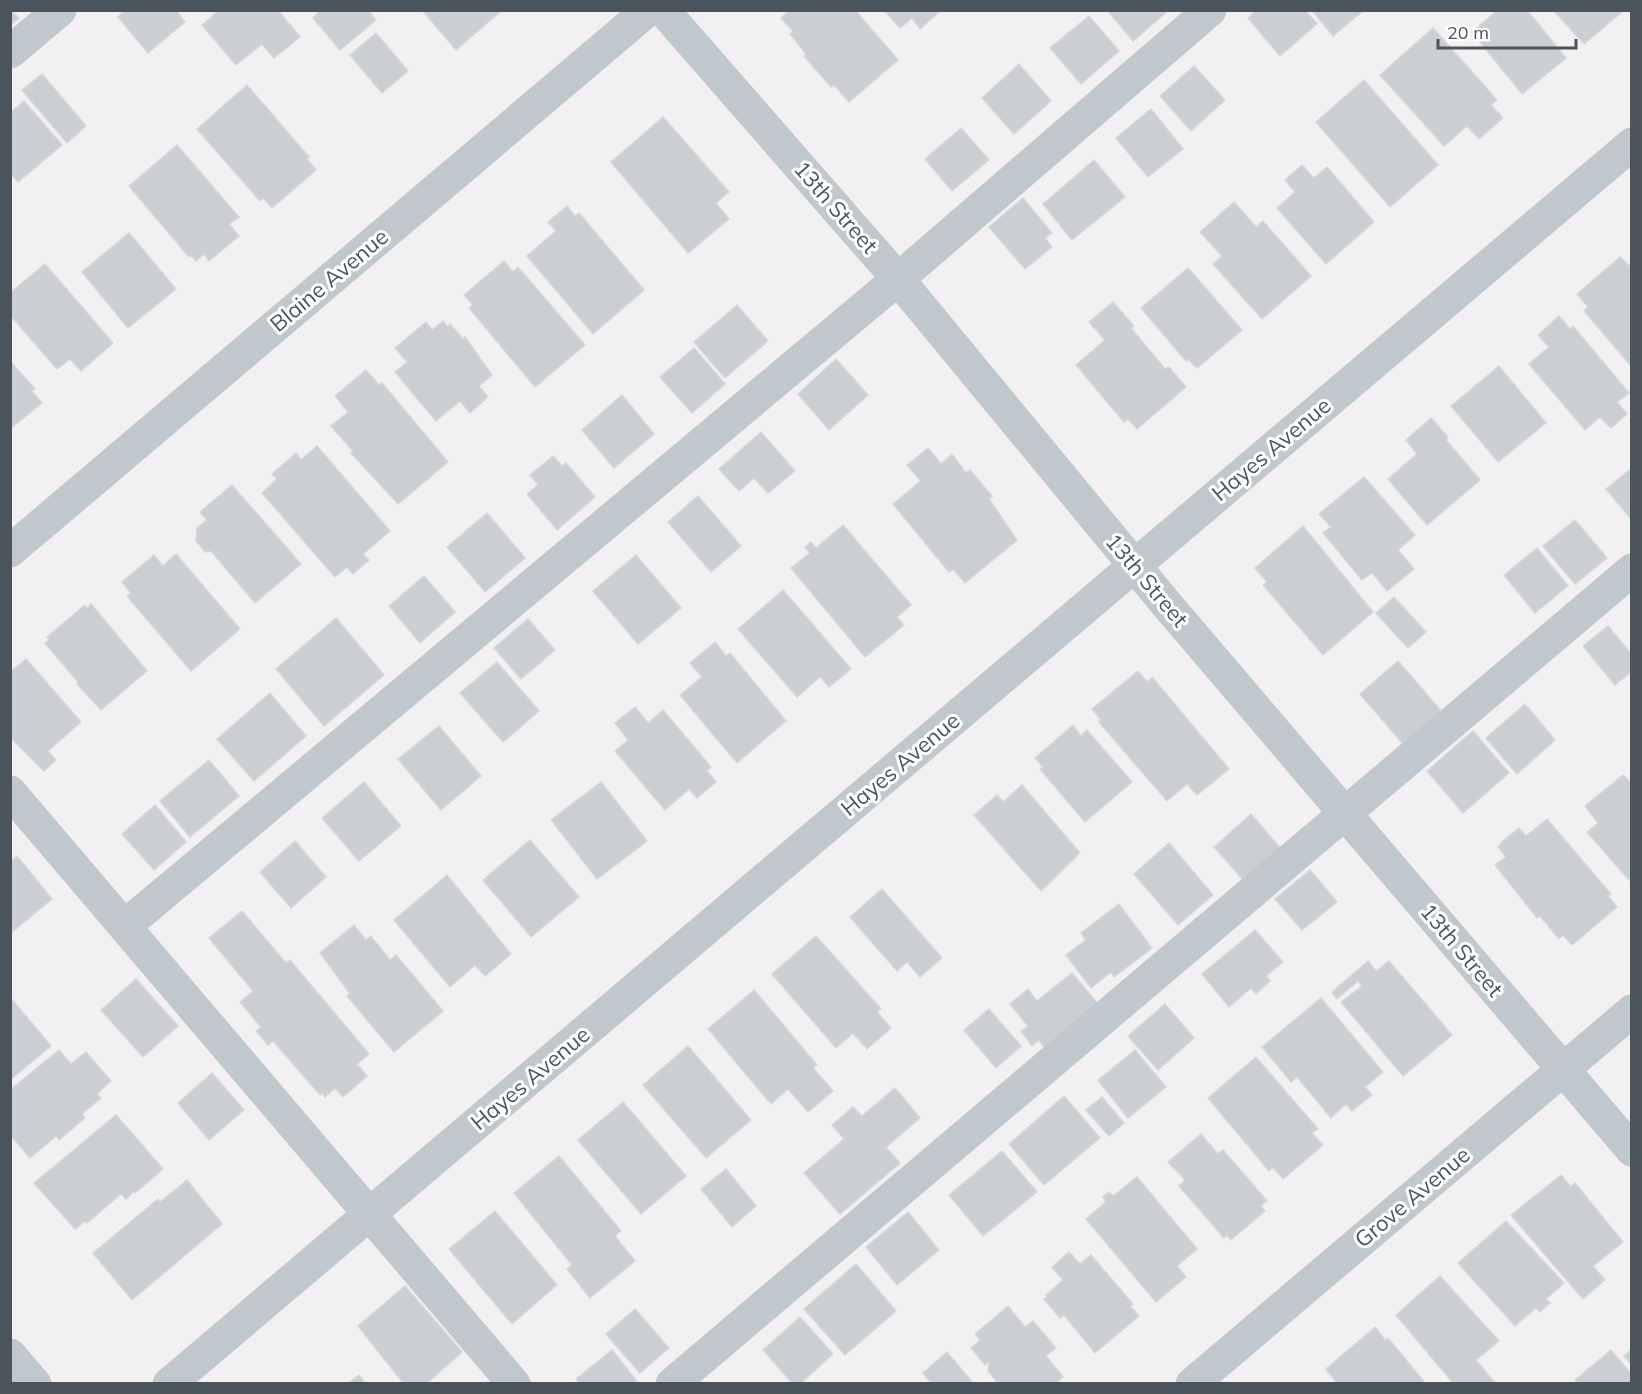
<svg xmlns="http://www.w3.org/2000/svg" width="1642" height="1394" viewBox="0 0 1642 1394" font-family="Mulish,sans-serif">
<rect width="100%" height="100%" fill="#f2f0f0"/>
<g fill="#cbced2" stroke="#d5d7db" stroke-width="1.5">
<polygon points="10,10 19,18 10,25"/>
<polygon points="125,10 176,10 185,22 148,53 118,17"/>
<polygon points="213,10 278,10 300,37 274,58 262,44 236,65 202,25 216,13"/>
<polygon points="321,10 368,10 376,20 340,50 313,18"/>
<polygon points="422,10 502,10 456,50"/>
<polygon points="790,10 855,10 898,60 849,102 834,85 831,87 804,56 806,54 790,34 793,31 781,18"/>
<polygon points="884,10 941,10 920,29 912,18 900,28"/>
<polygon points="1107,10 1169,10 1133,41"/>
<polygon points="1257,10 1305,10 1317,24 1280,56 1248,18"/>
<polygon points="1312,10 1364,10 1333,36"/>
<polygon points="1527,10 1566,58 1522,94 1472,32 1498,10"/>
<polygon points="1553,10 1624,10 1584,44"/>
<polygon points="1089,16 1119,51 1081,84 1050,48"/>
<polygon points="1433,28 1497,100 1491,105 1503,118 1479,139 1467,126 1444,146 1380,75"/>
<polygon points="376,33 408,71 382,93 350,55"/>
<polygon points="1019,64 1051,101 1014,134 982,98"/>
<polygon points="1194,66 1225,100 1191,131 1160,96"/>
<polygon points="42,74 86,126 67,143 22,90"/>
<polygon points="1364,80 1438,165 1390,207 1316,122"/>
<polygon points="247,85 309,157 307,159 316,170 272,208 263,198 260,201 197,129"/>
<polygon points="24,101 62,145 18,182 10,174 10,113"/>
<polygon points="1151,109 1183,149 1148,177 1116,138"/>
<polygon points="663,117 729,192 716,203 729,219 688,253 611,162"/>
<polygon points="961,128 989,160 952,191 925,159"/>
<polygon points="177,145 239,217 229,224 239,236 209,261 204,254 196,261 191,255 189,257 129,186"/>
<polygon points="1094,160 1125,197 1072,240 1043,204"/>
<polygon points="1302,165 1314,178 1327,167 1374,222 1326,264 1277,208 1295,192 1285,180"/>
<polygon points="1023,198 1052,233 1045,238 1052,247 1025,269 989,227"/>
<polygon points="1234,202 1256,227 1263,221 1311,276 1262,319 1213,264 1222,256 1200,232"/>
<polygon points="567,206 575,216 579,213 644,290 593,334 527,256 556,231 548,222"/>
<polygon points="129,233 176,289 128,328 82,272"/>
<polygon points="1620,257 1632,268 1632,367 1584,311 1588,307 1577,294"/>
<polygon points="504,261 513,272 518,267 585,345 535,387 469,308 473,305 464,295"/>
<polygon points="45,264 113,343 81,371 70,359 57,369 10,315 10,293"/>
<polygon points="1188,268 1242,330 1197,368 1188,359 1186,361 1141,308"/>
<polygon points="1113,302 1134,326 1131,328 1165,369 1169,367 1186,387 1137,429 1128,419 1124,422 1076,365 1105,340 1089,322"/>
<polygon points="737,305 768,341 725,378 694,342"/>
<polygon points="1559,316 1570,329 1573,326 1629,393 1617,402 1627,414 1611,428 1600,417 1585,430 1529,364 1549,347 1538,335"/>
<polygon points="443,321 448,327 450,324 463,339 465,337 492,375 479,386 488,397 470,413 460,401 436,421 395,372 407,362 395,348 426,322 432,330"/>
<polygon points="694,348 725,384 692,413 660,377"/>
<polygon points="836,359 868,395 829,430 798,394"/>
<polygon points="10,361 35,389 32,391 42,403 10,429"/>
<polygon points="1499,366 1546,423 1498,462 1451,406"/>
<polygon points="366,370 379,385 382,383 448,462 398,504 351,453 353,451 331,426 348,412 335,396"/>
<polygon points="622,395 654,434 614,468 582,430"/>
<polygon points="1431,418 1448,437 1446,440 1480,480 1427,525 1388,479 1417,454 1406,440"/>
<polygon points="761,432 795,471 768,493 754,478 739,491 719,469"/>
<polygon points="317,446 390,531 363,554 369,560 353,574 347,567 335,577 262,493 277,479 272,474 296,453 301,460"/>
<polygon points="928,448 941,464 952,454 966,473 970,470 992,496 989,499 1017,540 965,583 953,569 949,572 893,504 921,481 907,465"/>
<polygon points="553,456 562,466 566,463 595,497 557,530 527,494 538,485 530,475"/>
<polygon points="1632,468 1632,520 1606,489"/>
<polygon points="1364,477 1415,535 1398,550 1414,569 1387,591 1372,573 1362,580 1323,533 1331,527 1319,514"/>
<polygon points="232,485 301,564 255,603 211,551 205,552 196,541 197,528 207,520 200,512"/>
<polygon points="698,496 741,546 711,572 668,522"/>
<polygon points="487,513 525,558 485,592 447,547"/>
<polygon points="1575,520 1607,558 1575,584 1543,546"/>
<polygon points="843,525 911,605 897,617 904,625 865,657 791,568 810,553 805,547 811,542 816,548"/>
<polygon points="1303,526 1373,612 1323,655 1263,585 1267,582 1255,568"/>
<polygon points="1537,548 1568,586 1535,613 1504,575"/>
<polygon points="176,554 240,629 191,671 127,596 131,593 122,582 154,555 163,566"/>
<polygon points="636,555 681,608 638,644 593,591"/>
<polygon points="424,576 455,612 420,643 389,606"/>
<polygon points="783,590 851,669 829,687 820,677 797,697 738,629"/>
<polygon points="1394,597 1426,632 1408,648 1376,613"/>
<polygon points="91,604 147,671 101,710 77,684 78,682 45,643 49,639 47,637 85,605 87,608"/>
<polygon points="336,618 384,675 324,726 276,669"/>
<polygon points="528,619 555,650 521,679 494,648"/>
<polygon points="1608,626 1632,655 1632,671 1615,685 1583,646"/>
<polygon points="715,642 726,656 730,653 786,721 737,763 680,695 702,677 690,663"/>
<polygon points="26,659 81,722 48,751 56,760 44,771 10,737 10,672"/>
<polygon points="1398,661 1442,712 1404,745 1360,694"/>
<polygon points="497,662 539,711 503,742 460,693"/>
<polygon points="1138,671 1147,682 1152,677 1229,769 1197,795 1187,784 1167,801 1099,722 1101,720 1092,709"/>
<polygon points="270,693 306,736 254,781 217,739"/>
<polygon points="1525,704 1555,740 1517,774 1486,738"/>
<polygon points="635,707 648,723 663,710 711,767 707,771 716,782 697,798 689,789 665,810 615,751 628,740 615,723"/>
<polygon points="1073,725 1081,736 1087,730 1132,782 1085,822 1040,769 1043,767 1035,758"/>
<polygon points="439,726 481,776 441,810 398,759"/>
<polygon points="1473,731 1509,773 1463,813 1427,771"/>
<polygon points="209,760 239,796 190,837 160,801"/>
<polygon points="1623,775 1632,784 1632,878 1629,880 1587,832 1598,823 1585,806"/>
<polygon points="364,782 401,826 359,861 322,818"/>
<polygon points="601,782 647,841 597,879 551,820"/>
<polygon points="1022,785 1080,853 1041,891 974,815 997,795 1003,802"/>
<polygon points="155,805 186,842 154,870 122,834"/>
<polygon points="1251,814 1283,851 1246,883 1214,847"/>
<polygon points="1547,819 1611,894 1608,896 1617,907 1572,945 1563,935 1559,939 1540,916 1537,918 1495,865 1506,857 1498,847 1503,841 1519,828 1526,836"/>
<polygon points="530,840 579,897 531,937 483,880"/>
<polygon points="295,841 326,877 291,908 260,872"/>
<polygon points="1169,843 1213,895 1178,925 1134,874"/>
<polygon points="17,856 52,899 12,932 10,862"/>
<polygon points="1310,870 1337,902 1302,930 1275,899"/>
<polygon points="447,875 511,954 485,976 475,965 450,987 394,920"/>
<polygon points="882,889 942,958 920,977 907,962 897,971 850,917"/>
<polygon points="1119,904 1152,948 1114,977 1111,972 1091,988 1066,955 1086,940 1081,933"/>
<polygon points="242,911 286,963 290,960 369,1054 357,1064 367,1076 343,1097 335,1088 325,1097 322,1093 320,1095 273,1041 268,1045 256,1031 261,1027 240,1002 253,991 209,938"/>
<polygon points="354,925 366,940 371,936 390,960 396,955 443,1011 394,1052 347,996 350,994 320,953"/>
<polygon points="1255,930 1283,962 1266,976 1270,981 1256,994 1251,988 1229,1007 1202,974"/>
<polygon points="816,936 881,1009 877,1012 891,1028 867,1049 853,1033 836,1048 772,974"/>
<polygon points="1368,961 1376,971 1389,961 1452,1035 1403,1076 1341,1002 1362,986 1358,981 1337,999 1332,992"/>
<polygon points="1072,973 1098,1004 1044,1047 1039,1040 1032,1046 1021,1031 1028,1026 1010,1004 1028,989 1037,1001"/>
<polygon points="136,979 178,1026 143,1057 101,1010"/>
<polygon points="754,990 817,1065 813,1068 833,1091 808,1112 788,1089 771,1104 708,1029"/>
<polygon points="10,997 51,1046 10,1080"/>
<polygon points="1321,998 1383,1072 1365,1087 1372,1095 1352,1111 1346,1104 1331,1118 1297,1077 1291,1082 1262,1047"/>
<polygon points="1165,1004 1194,1038 1158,1070 1128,1036"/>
<polygon points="989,1009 1021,1046 996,1068 964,1030"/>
<polygon points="688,1046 751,1120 706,1158 643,1085"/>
<polygon points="59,1050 71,1064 86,1052 111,1081 97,1094 101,1098 82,1114 85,1118 59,1140 56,1136 30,1158 13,1138 10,1140 10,1090"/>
<polygon points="1135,1050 1166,1087 1128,1118 1098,1080"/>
<polygon points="1256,1057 1318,1129 1312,1133 1323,1145 1283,1179 1273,1167 1269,1171 1208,1098"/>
<polygon points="212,1073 244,1110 209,1140 178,1103"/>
<polygon points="895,1088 920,1118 886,1147 900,1163 840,1214 804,1173 844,1139 832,1125 853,1107 862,1116"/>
<polygon points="1064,1096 1100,1138 1044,1185 1009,1144"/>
<polygon points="1102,1097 1124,1123 1109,1136 1086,1110"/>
<polygon points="623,1102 686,1176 641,1214 578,1140"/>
<polygon points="116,1115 163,1169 135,1193 134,1191 126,1199 121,1194 87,1223 85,1221 75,1229 34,1183"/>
<polygon points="1201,1134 1218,1154 1223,1150 1267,1201 1261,1206 1265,1211 1231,1240 1227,1235 1224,1238 1179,1186 1185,1180 1168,1162"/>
<polygon points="1002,1151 1037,1192 983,1236 949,1195"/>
<polygon points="559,1156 621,1231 615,1236 635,1261 590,1298 567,1269 572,1265 514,1193"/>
<polygon points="726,1169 756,1206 732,1227 701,1189"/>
<polygon points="1561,1175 1571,1187 1575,1183 1623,1242 1593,1266 1605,1280 1583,1299 1511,1215"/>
<polygon points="1137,1177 1197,1249 1177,1266 1186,1277 1156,1302 1086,1219 1106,1202 1103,1197 1109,1192 1113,1196"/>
<polygon points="187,1180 222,1224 132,1300 93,1253 158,1199 160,1202"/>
<polygon points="495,1211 557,1285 512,1324 449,1249"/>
<polygon points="908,1212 939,1250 897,1285 866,1247"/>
<polygon points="1506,1221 1564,1283 1546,1299 1550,1303 1540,1312 1536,1308 1515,1326 1458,1263"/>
<polygon points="1069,1252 1080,1264 1091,1255 1133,1304 1130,1306 1139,1316 1095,1353 1064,1315 1060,1318 1044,1299 1047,1297 1046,1295 1063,1280 1052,1267"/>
<polygon points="856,1264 896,1311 845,1355 804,1309"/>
<polygon points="1440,1276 1499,1341 1476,1360 1496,1384 1454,1384 1396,1315"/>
<polygon points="405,1286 462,1352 426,1384 404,1384 358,1326"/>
<polygon points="1008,1306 1025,1327 1033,1321 1056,1348 1046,1356 1063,1377 1055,1384 1007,1384 996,1381 988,1371 989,1362 985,1365 971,1348 980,1340 975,1334"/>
<polygon points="635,1309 669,1348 640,1373 606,1334"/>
<polygon points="800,1317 833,1354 800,1384 793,1384 763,1350"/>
<polygon points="1375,1327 1385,1340 1388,1338 1426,1384 1338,1384 1326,1369"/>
<polygon points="1632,1349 1632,1365 1624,1356"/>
<polygon points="612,1350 639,1384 580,1384 576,1379"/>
<polygon points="1611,1350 1632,1375 1632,1384 1578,1384 1575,1380"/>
<polygon points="947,1352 974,1384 932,1384 923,1373"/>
<polygon points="359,1375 366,1384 348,1384"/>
</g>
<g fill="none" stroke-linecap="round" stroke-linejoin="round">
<g stroke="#c0c8cd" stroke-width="33">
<polyline points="663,10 898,279 1168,606 1632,1150"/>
<polyline points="10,52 60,10"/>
<polyline points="10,551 648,10"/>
<polyline points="10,792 514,1384"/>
<polyline points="126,925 898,279 1210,10"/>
<polyline points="10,1355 35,1384"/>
<polyline points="169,1384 1632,144"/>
<polyline points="672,1384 1632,570"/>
<polyline points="1192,1384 1632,1011"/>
</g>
</g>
<g text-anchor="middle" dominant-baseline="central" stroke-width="6" stroke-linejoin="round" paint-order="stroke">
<g font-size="22" fill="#4a555b" stroke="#fff">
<text transform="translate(836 207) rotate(49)">13th Street</text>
<text transform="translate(329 280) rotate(-40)">Blaine Avenue</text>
<text transform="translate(1271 449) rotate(-40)">Hayes Avenue</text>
<text transform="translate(1147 580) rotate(50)">13th Street</text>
<text transform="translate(900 764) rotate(-40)">Hayes Avenue</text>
<text transform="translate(1462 950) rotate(50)">13th Street</text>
<text transform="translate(530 1078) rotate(-40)">Hayes Avenue</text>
<text transform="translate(1412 1197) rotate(-40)">Grove Avenue</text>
</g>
</g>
<rect width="1642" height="1394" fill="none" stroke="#4a555b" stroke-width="24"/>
<path d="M1438 39v9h138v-9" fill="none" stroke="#4a555b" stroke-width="3"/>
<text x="1447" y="39" font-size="18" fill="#4a555b" stroke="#ffffff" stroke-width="4.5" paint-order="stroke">20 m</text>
</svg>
